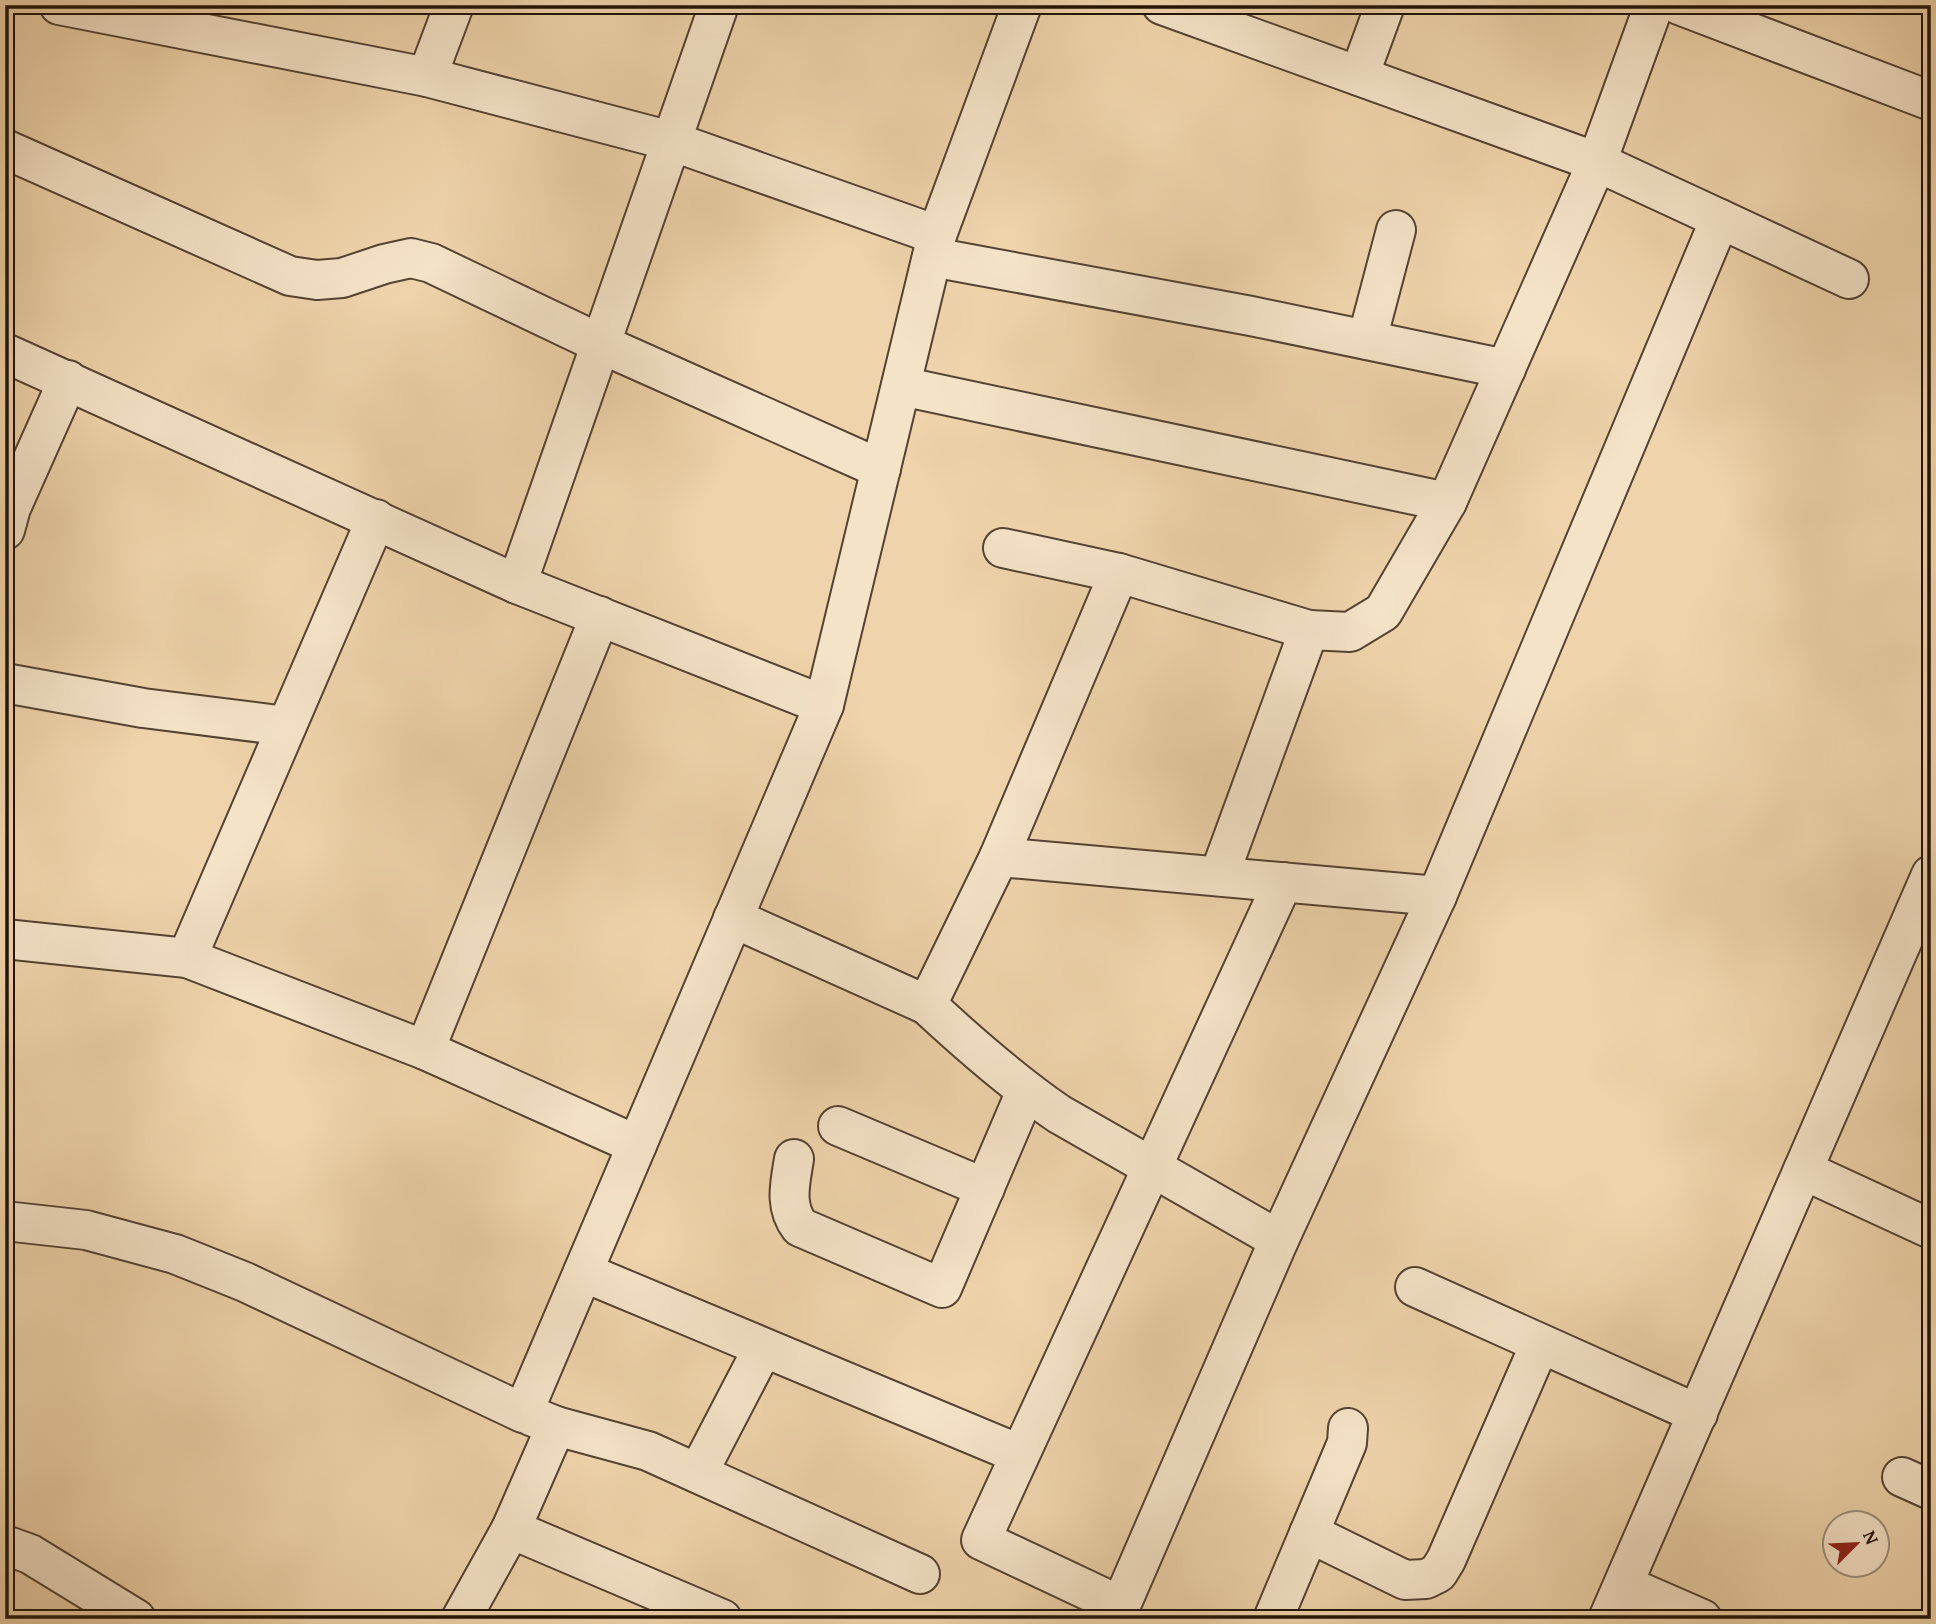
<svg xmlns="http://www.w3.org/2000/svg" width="1936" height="1624" viewBox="0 0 1936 1624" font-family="'Gentium Book Plus',serif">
<rect width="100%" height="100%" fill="#efd4ab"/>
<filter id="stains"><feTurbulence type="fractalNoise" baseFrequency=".00286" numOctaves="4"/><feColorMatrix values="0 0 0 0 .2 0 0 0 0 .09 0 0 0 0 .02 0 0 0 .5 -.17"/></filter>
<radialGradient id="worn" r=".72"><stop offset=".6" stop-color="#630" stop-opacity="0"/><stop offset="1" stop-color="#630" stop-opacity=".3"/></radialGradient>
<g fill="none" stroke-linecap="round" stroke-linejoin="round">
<g stroke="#544232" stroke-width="42">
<g id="minor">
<polyline points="59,5 427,77 671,141 937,235"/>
<polyline points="1162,5 1597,162 1654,5"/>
<polyline points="1679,5 1931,101"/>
<polyline points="1359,76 1385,5"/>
<polyline points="427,77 454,5"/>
<polyline points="5,149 290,276 317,280 342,278 384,264 411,258 431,263 601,344 881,469"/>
<polyline points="1720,219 1849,279"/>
<polyline points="932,257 1251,316 1506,369"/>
<polyline points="1367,340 1396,230"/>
<polyline points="5,353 517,584 824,705"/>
<polyline points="901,386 1447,502 1597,162 1720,219 1437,896 1279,1240 1115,1619"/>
<polyline points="5,530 11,508 68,380"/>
<polyline points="1003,548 1119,573"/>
<polyline points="517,584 719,5"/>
<polyline points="1309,630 1350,632 1383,612 1447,502"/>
<polyline points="5,683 143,708 286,726"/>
<polyline points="999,857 1119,573 1309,630 1219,876"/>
<polyline points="733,918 927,1005"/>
<polyline points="5,939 187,958 425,1050 637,1145"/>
<polyline points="187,958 376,519"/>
<polyline points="425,1050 600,616"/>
<polyline points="838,1126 985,1188"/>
<path d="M794 1159C790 1184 784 1206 800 1227L942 1288 1026 1091"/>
<polyline points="1803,1170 1931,1229"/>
<polyline points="5,1221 86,1230 175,1254 245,1282 523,1413 824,705 937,235 1022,5"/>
<path d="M1279 1240 1059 1114C1011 1081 969 1044 927 1005L999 857 1437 896"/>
<polyline points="583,1272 1019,1454"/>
<polyline points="1415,1287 1698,1414"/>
<polyline points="531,1416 556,1426 511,1529 722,1619"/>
<polyline points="556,1426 648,1451 920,1574"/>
<polyline points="698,1473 763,1348"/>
<polyline points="1902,1477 1931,1490"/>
<polyline points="1309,1533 1405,1580 1426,1579 1438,1573 1446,1560 1540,1344"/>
<polyline points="5,1545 30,1554 136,1619"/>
<polyline points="1624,1585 1702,1619"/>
<polyline points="1121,1606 981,1540 1283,882"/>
<polyline points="461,1619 511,1529"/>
<polyline points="1273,1619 1347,1443 1348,1428"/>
<polyline points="1608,1619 1931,875"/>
</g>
</g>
<use href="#minor" stroke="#f5e3c8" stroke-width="38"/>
</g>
<rect width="1936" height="1624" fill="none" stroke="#efd4ab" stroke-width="28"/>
<rect x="7" y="7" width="1922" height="1610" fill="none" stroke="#211209" stroke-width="3.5"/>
<rect x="14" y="14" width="1908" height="1596" fill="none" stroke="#211209" stroke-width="2"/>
<g transform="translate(1856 1544) rotate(66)"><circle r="33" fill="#f5e3c8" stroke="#a08f7c" stroke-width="2"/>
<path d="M0-5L12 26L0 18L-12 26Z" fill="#8f2418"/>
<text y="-10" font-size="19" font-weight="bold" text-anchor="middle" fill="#211209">N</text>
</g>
<rect width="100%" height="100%" filter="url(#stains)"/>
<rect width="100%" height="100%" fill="url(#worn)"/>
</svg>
